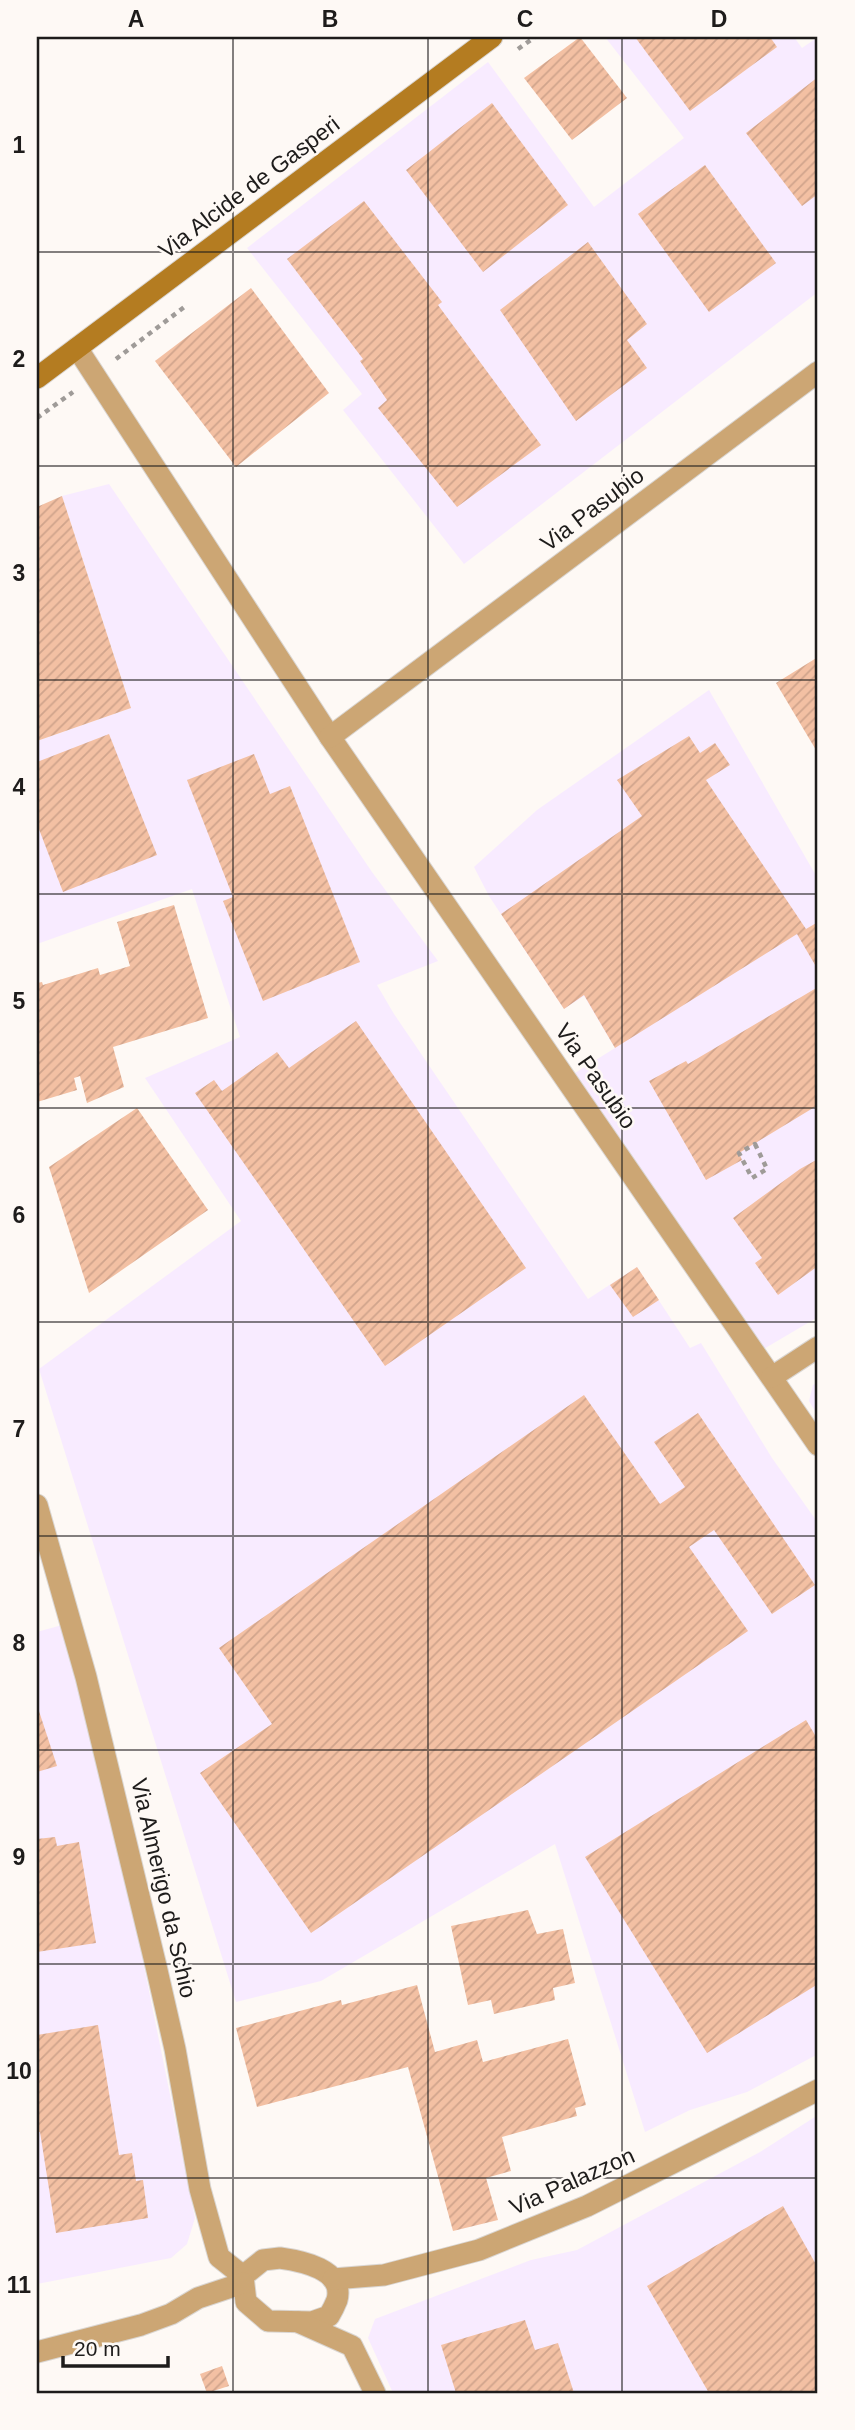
<svg xmlns="http://www.w3.org/2000/svg" width="855" height="2430" viewBox="0 0 855 2430" font-family="Helvetica,sans-serif">
<defs>
<pattern id="building-hatch" width="6" height="6" patternUnits="userSpaceOnUse" patternTransform="scale(1.75)"><rect width="6" height="6" fill="#f3c0a3"/><path d="M-1 1l2-2M0 6l6-6M5 7l2-2" fill="none" stroke="#d0a48c"/></pattern>
</defs>
<rect width="100%" height="100%" fill="#fef9f5"/>
<g fill="#f8ebff">
<polygon points="605,37 794,37 802,48 818,37 818,292 464,564 343,410 362,394 247,248 488,62 594,207 684,138"/>
<polygon points="109,484 372,872 438,961 377,985 394,1014 588,1299 637,1267 690,1348 701,1343 772,1458 818,1523 818,2054 747,2092 690,2110 645,2132 555,1844 321,1981 236,2002 39,1369 241,1221 145,1078 240,1037 192,889 37,944 37,741 131,708 62,496"/>
<polygon points="709,690 818,879 818,1317 762,1350 575,1073 615,1048 584,996 564,1009 489,896 474,867 537,810"/>
<polygon points="818,1382 818,1416 809,1401 813,1385"/>
<polygon points="62,1625 100,1749 195,2218 187,2244 171,2258 37,2284 37,1632"/>
<polygon points="818,2115 818,2393 393,2393 368,2338 375,2319 531,2260 577,2250 760,2152"/>
</g>
<g fill="url(#building-hatch)">
<polygon points="580,37 627,98 572,140 524,78"/>
<polygon points="635,37 770,37 777,47 690,111"/>
<polygon points="818,77 818,194 802,206 746,133"/>
<polygon points="492,103 568,205 483,272 406,170"/>
<polygon points="705,165 776,263 709,312 638,214"/>
<polygon points="364,201 442,302 438,305 541,445 457,507 378,408 387,400 360,361 363,359 287,259"/>
<polygon points="588,242 647,324 627,340 647,368 576,421 500,310"/>
<polygon points="251,288 329,393 236,467 155,361"/>
<polygon points="62,496 131,708 37,741 37,507"/>
<polygon points="818,657 818,749 816,750 776,683"/>
<polygon points="109,734 157,855 63,892 37,824 37,762"/>
<polygon points="689,736 700,753 715,743 730,765 706,780 806,929 818,922 818,970 797,934 615,1048 584,995 564,1009 501,914 642,816 617,780"/>
<polygon points="254,754 270,794 290,786 360,962 263,1001 223,901 233,897 187,780"/>
<polygon points="174,905 208,1018 113,1047 124,1087 87,1103 80,1076 74,1078 77,1090 37,1102 37,983 42,982 43,985 98,968 100,975 130,966 117,922"/>
<polygon points="818,987 818,1105 739,1153 742,1160 706,1180 649,1081 686,1061 688,1064"/>
<polygon points="356,1021 526,1268 385,1366 195,1093 214,1080 222,1091 277,1052 289,1068"/>
<polygon points="137,1108 208,1210 89,1293 49,1167"/>
<polygon points="818,1159 818,1266 778,1295 755,1263 762,1258 733,1218 800,1169"/>
<polygon points="637,1267 659,1300 633,1317 610,1285"/>
<polygon points="584,1395 660,1504 685,1487 654,1442 698,1413 815,1585 772,1614 714,1530 689,1547 748,1631 311,1933 200,1773 272,1724 219,1648"/>
<polygon points="37,1705 57,1766 37,1772"/>
<polygon points="806,1720 818,1740 818,1984 707,2053 585,1857"/>
<polygon points="55,1837 57,1846 79,1842 96,1943 37,1952 37,1839"/>
<polygon points="528,1910 537,1934 563,1929 575,1983 553,1988 555,2000 494,2014 491,2000 468,2005 451,1926"/>
<polygon points="417,1985 435,2052 477,2040 483,2062 568,2039 586,2105 575,2108 577,2116 502,2137 511,2171 486,2178 498,2220 453,2231 408,2067 257,2107 236,2028 341,2000 342,2005"/>
<polygon points="98,2025 119,2155 132,2153 136,2181 143,2180 148,2218 56,2233 40,2132 37,2132 37,2035"/>
<polygon points="783,2206 818,2268 818,2390 813,2393 709,2393 647,2286"/>
<polygon points="525,2320 535,2350 558,2343 574,2393 456,2393 441,2345"/>
<polygon points="222,2366 229,2386 207,2393 200,2374"/>
</g>
<g fill="none" stroke-linecap="round" stroke-linejoin="round">
<g stroke="#dad6d2" stroke-width="23">
<g id="street">
<polyline points="77,348 330,737 818,1445"/>
<polyline points="330,737 818,372"/>
<polyline points="772,1377 818,1347"/>
<polyline points="37,1505 86,1677 156,1966 175,2049 200,2189 219,2257 243,2276"/>
<path d="M280 2258C301 2261 345 2269 337 2300 335 2305 332 2311 329 2316L312 2322 268 2321 246 2302 243 2276 263 2260Z"/>
<polyline points="333,2279 384,2275 479,2250 587,2206 818,2090"/>
<polyline points="298,2322 352,2346 375,2393"/>
<polyline points="37,2352 141,2325 171,2314 198,2298 243,2283"/>
</g>
</g>
<g stroke="#dad6d2" stroke-width="23">
<polyline id="secondary" points="37,378 492,37"/>
</g>
<g stroke="#9f9b98" stroke-width="4.5" stroke-dasharray="5 5" stroke-linecap="butt">
<polyline points="518,49 535,37"/>
<polyline points="116,359 187,305"/>
<polyline points="37,418 73,392"/>
<polygon points="755,1144 767,1169 752,1178 739,1153"/>
</g>
<use href="#street" stroke="#cca674" stroke-width="21"/>
<use href="#secondary" stroke="#b47c21" stroke-width="21"/>
</g>
<path fill="none" stroke="#1e1c1b" stroke-width="2" stroke-opacity="0.55" d="M233 37V2393M428 37V2393M622 37V2393M37 252H818M37 466H818M37 680H818M37 894H818M37 1108H818M37 1322H818M37 1536H818M37 1750H818M37 1964H818M37 2178H818"/>
<g text-anchor="middle" dominant-baseline="central" stroke-width="5" stroke-linejoin="round" paint-order="stroke">
<g font-size="23" fill="#1e1c1b" stroke="#fef9f5">
<text transform="translate(249 187) rotate(-37)">Via Alcide de Gasperi</text>
<text transform="translate(592 509) rotate(-37)">Via Pasubio</text>
<text transform="translate(596 1076) rotate(55)">Via Pasubio</text>
<text transform="translate(164 1888) rotate(77)">Via Almerigo da Schio</text>
<text transform="translate(572 2181) rotate(-24)">Via Palazzon</text>
</g>
</g>
<rect width="855" height="2430" fill="none" stroke="#fef9f5" stroke-width="77"/>
<path d="M63 2356v10h105v-10" fill="none" stroke="#1e1c1b" stroke-width="3.5"/>
<text x="74" y="2356" font-size="21" fill="#1e1c1b" stroke="#fef9f5" stroke-width="5" paint-order="stroke">20 m</text>
<rect x="38" y="38" width="778" height="2354" fill="none" stroke="#1e1c1b" stroke-width="2.5"/>
<g font-size="23" text-anchor="middle" font-weight="bold" fill="#1e1c1b">
<text x="136" y="27">A</text>
<text x="330" y="27">B</text>
<text x="525" y="27">C</text>
<text x="719" y="27">D</text>
<text x="19" y="153">1</text>
<text x="19" y="367">2</text>
<text x="19" y="581">3</text>
<text x="19" y="795">4</text>
<text x="19" y="1009">5</text>
<text x="19" y="1223">6</text>
<text x="19" y="1437">7</text>
<text x="19" y="1651">8</text>
<text x="19" y="1865">9</text>
<text x="19" y="2079">10</text>
<text x="19" y="2293">11</text>
</g>
</svg>
